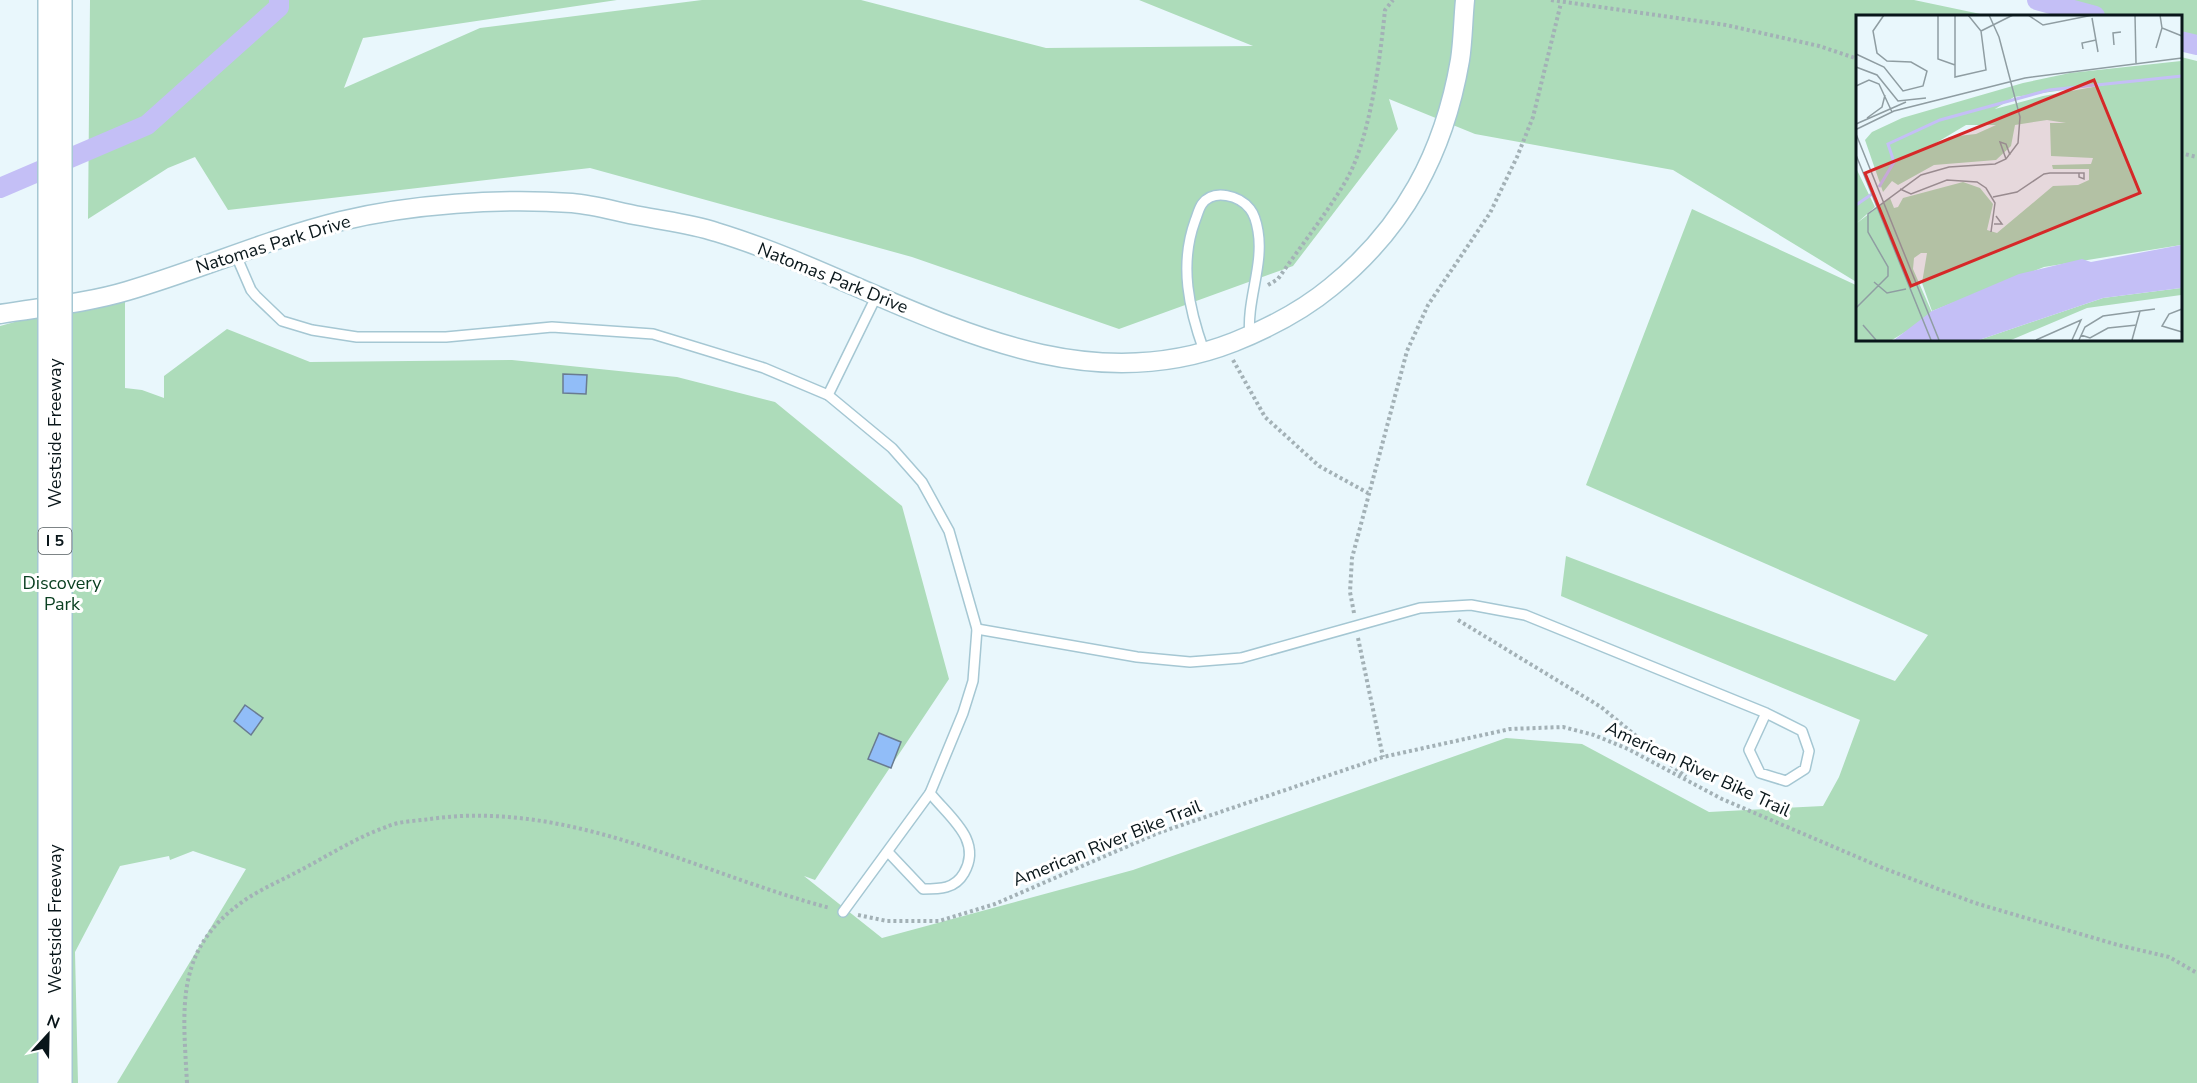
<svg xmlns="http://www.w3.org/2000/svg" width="2197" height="1083" viewBox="0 0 2197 1083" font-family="'Nunito Sans',sans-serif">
<rect width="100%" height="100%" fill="#e9f7fc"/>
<g fill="#addcba">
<polygon points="90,0 617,0 363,38 344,88 480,28 702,0 861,0 1046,48 1253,46 1139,0 1914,0 1990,16 1858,16 1858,283 1673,170 1475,134 1389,99 1398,129 1293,266 1119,329 912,257 590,168 228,210 195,157 168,168 88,219"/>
<polygon points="2047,0 2197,0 2197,41 2181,36 2180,16 2108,16"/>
<polygon points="2181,57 2197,61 2197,1083 117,1083 246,869 193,851 170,860 169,856 120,866 75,952 78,1083 0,1083 0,326 125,292 125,388 142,390 164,398 164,376 227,329 310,362 512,360 677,377 775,402 902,506 949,679 815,880 804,876 882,938 1133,870 1506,738 1582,744 1709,812 1823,806 1839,777 1860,720 1561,596 1566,556 1895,681 1928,635 1586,485 1692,209 1858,286 1858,339 2180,339"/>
</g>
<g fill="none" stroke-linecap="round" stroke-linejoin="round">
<g stroke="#c4bff6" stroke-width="20">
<polyline points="2037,0 2095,16"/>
<polyline points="2180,41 2197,45"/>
<polyline points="0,188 147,125 279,7 279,0"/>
</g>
</g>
<g fill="#91bdf8" stroke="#697b91" stroke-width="1.5">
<polygon points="563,374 587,375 586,394 563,393"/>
<polygon points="245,705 263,718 251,735 234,721"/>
<polygon points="879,733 901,742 891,768 868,759"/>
</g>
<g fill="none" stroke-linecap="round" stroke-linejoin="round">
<g stroke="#a5c7d3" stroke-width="12">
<g id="service">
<polyline points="235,253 251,290 256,296 282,321 312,330 357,337 446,337 552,327 653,334 764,368 828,395 892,448 922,482 949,531 977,629 973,681 963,713 930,793 843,912"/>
<path d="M1204 351C1189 309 1179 265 1195 221 1197 216 1199 208 1202 204 1214 188 1240 196 1250 209 1254 214 1257 225 1258 231 1264 266 1246 301 1250 336"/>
<polyline points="828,395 877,295"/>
<polyline points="977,629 1137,657 1190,662 1241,658 1420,608 1471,605 1525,615 1766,713 1802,731 1809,751 1805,769 1786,781 1760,773 1749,750 1766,713"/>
<path d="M888 852 923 889C940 889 955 889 964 873 983 840 949 817 930 793"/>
</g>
</g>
<g stroke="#a5c7d3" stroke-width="21">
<path id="minor" d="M0 314C42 307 87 303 127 291 199 270 268 239 341 221 411 204 500 198 572 203 595 205 618 212 640 216 665 221 692 224 716 232 885 283 1051 414 1234 342 1269 328 1302 311 1331 287 1404 228 1444 153 1460 60 1463 41 1463 20 1465 0"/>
</g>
<g stroke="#a3b1b6" stroke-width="4" stroke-dasharray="3 3" stroke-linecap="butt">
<polyline points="1551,0 1726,25 1819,46 1858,59"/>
<polyline points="2180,153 2197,157"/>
<path d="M1268 285 1278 279C1300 247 1324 217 1344 184 1370 142 1380 59 1385 10L1393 0"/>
<polyline points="1233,360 1265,417 1319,466 1368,493"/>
<polyline points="1354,613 1350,592 1352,558 1407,351 1428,305 1490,213 1517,157 1533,117 1561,3"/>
<polyline points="1458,620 1601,707 1686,777"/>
<polyline points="1358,638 1383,757"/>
<polyline points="858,915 887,921 939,921 995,904 1158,833 1383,757 1510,729 1563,727 1594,735 1628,749 1722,799 1883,868 1975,903 2118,945 2169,957 2197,973"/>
<path d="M187 1083C183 1006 174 949 245 900 261 889 280 881 297 872 326 857 355 838 386 827 399 821 416 821 430 819 569 799 700 874 830 908"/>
</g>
<use href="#service" stroke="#fff" stroke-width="9"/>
<use href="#minor" stroke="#fff" stroke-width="18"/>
<g stroke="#a5c7d3" stroke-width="36" stroke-linecap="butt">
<polyline id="motorway-bridge" points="55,1083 55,0"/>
</g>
<use href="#motorway-bridge" stroke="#fff" stroke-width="33"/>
</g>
<g text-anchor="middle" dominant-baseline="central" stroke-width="6" stroke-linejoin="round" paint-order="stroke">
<rect fill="#fff" stroke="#535c5f" stroke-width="1.5" x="38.5" y="528" width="33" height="26" rx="4.5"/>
<g font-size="16" font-weight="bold" fill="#09161a">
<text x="55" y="541">I 5</text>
</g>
<g font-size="18" fill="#09161a" stroke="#fff">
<text transform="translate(273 244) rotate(-17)">Natomas Park Drive</text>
<text transform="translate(833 278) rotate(22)">Natomas Park Drive</text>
<text transform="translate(55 433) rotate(-90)">Westside Freeway</text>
<text transform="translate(1698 769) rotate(25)">American River Bike Trail</text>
<text transform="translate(1107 843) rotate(-22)">American River Bike Trail</text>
<text transform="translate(55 919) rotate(-90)">Westside Freeway</text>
</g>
<g font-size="18" fill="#0b4022" stroke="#fff">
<text x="62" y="583">Discovery<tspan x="62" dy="21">Park</tspan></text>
</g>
</g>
<g transform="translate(1856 15)">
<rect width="326" height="326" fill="#e9f7fc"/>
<path d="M325 46V230L188 252 76 296 66 268 71 238H65L58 243 57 254 77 300 36 325H0V153L19 192 1 208 34 183 38 193 42 192 47 183 107 167 124 173 137 189 131 215 141 218 197 171 222 170 233 165V154H197L196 150 235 149 237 143 195 141 194 108H210L191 105 159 110 155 131 140 145 78 150 42 170 36 166 27 177 9 125 16 117 46 103 167 68 214 58ZM265 67 187 81 139 94 158 82ZM110 110H140L120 119 93 122 63 138ZM325 273V280L231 293 155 325H123L247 283Z" fill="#addcba" fill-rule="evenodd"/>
<path d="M325 230V273L247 283 123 325H38L76 296 163 259 226 244 235 247Z" fill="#c4bff6"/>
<path fill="none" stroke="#c4bff6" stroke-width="3" d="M23 172 38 147 32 129 84 105 193 75 326 61M0 190 16 179"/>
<path fill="none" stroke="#8f9da2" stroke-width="1.5" d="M82 0V44L99 50M99 0V62L130 55 125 16 112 0M172 0 187 10 237 0M279 0 280 48M304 0 306 13 326 21M236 3 242 37M125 16 157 0M258 30 257 18 265 17M300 33 306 13M227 34 226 28 240 25M0 39 28 52 47 76 67 71 71 56 55 47 31 46 21 38 17 16 28 0M0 52 21 60 42 86 70 83M0 71 13 65 23 69 36 97M11 103 26 92 29 80M0 109 50 87M1 114 38 96 169 63 326 43M0 119 83 325M0 140 75 325M150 144 144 127 150 129 154 140M44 174 55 179 91 165 121 167 130 173 139 188 135 217M137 182 161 177 188 159 194 158H228V164L223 162V158M138 209H146L140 201M18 267 31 278 50 274M0 293 32 261V252L12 217V199L65 160 93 152 139 149 150 144 162 128 164 102 143 22 133 0M326 294 313 299 306 311 326 317M7 310 20 325M225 320 234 323 252 313 281 310M180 325 225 305 216 325M223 325 229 312 247 301 284 296M276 325 284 296 299 294"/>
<path fill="#d62828" fill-opacity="0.15" stroke="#d62828" stroke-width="3" d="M238 65 284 178 55 271 9 158Z"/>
<rect width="326" height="326" fill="none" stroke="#09161a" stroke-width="3"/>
</g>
<g transform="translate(48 1035) rotate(22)" stroke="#ffffff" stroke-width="4.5" paint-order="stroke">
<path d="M0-4.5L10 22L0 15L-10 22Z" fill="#09161a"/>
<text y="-9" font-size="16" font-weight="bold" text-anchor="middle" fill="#09161a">N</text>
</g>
</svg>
